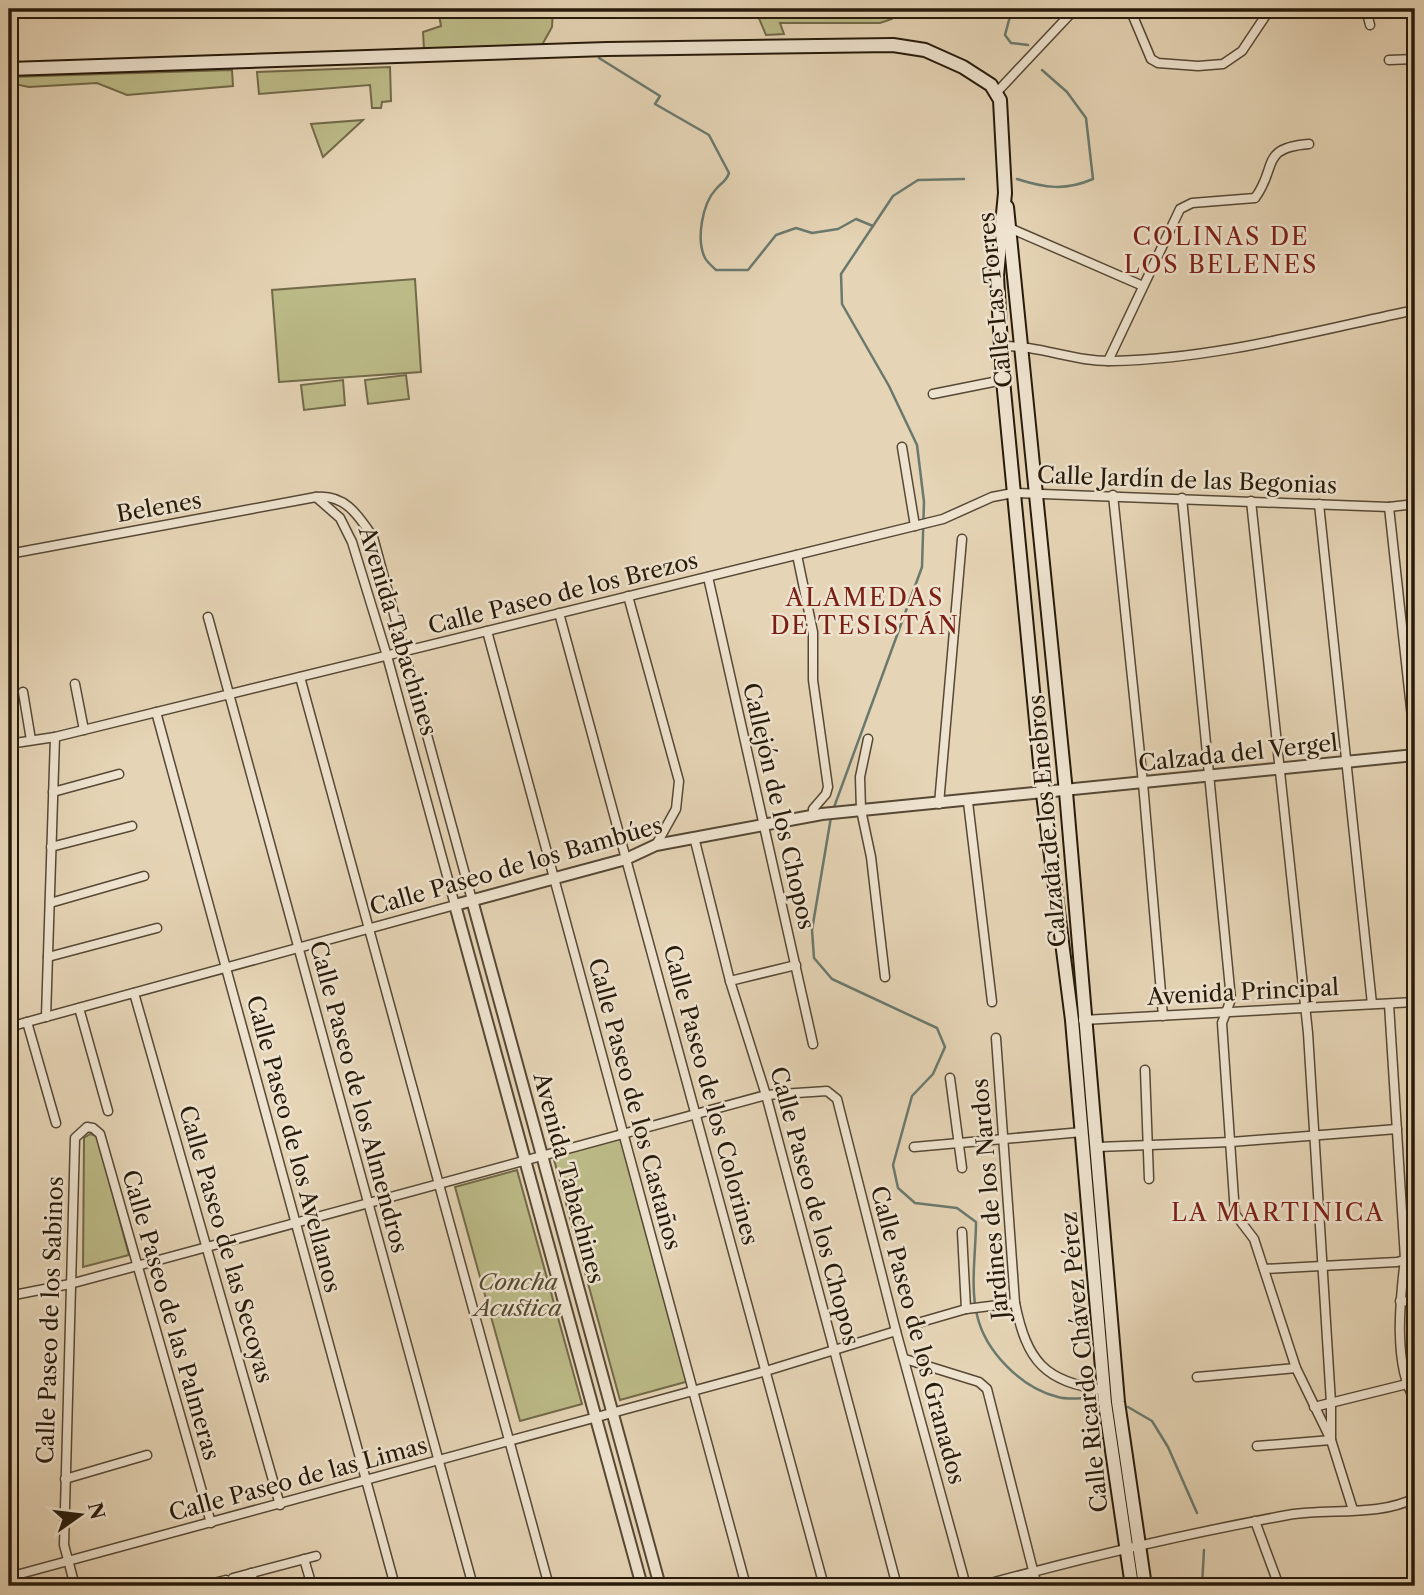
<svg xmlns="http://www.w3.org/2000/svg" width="1424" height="1595" viewBox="0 0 1424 1595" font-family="'Libre Caslon Text',serif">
<rect width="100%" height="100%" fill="#e5d4b5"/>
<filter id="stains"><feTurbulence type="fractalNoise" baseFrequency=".00286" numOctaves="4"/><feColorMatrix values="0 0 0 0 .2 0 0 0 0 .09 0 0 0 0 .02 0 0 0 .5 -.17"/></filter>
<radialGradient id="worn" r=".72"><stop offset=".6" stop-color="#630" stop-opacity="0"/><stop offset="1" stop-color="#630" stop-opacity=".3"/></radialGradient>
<g fill="#bcbb88" stroke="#726a49" stroke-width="2">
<polygon points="438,9 553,9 552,27 542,45 424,49 423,32 441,26"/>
<polygon points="755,9 900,9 892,19 880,23 780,23 784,34 766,35"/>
<polygon points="390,67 391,101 382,102 381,108 372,108 370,85 259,94 257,72"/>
<polygon points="232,70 233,86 127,95 97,83 29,87 9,83 9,77"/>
<polygon points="363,120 323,157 311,124"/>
<polygon points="415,279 421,372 279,382 272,290"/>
<polygon points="406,375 409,399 368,404 365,380"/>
<polygon points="343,380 345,405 304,410 301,385"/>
<polygon points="90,1134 97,1136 129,1255 83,1267 84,1138"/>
<polygon points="622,1138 689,1381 620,1400 553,1156"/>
<polygon points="517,1170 582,1404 520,1421 455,1187"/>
</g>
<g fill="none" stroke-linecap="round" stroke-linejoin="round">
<g stroke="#6a796e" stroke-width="2.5">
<polyline points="1012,9 1005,35 1011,43 1028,45"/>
<path d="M599 58 660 96 655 104 709 135 729 173C726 182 722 182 716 189 702 204 696 240 705 258 707 262 713 267 716 270H748L776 235 796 228 812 233 838 229 856 219 873 226"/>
<path d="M1017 179C1045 188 1065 191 1093 179L1086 118 1067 92 1042 70"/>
<polyline points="833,810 922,567 924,502 917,445 889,386 842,304 841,274 893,196 918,180 964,179"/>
<path d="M831 817 812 930 814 958 832 979 937 1028 945 1047 933 1074 912 1096 893 1165 898 1188 915 1203 957 1208 976 1222C976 1251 970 1286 977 1315 985 1351 1021 1388 1058 1397 1067 1400 1081 1398 1091 1398"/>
<polyline points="1128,1407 1152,1421 1168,1447 1197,1513"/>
<polyline points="1202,1586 1204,1550"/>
</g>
<g stroke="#564835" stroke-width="11">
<g id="minor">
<polyline points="1130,9 1151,59 1158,63 1198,66 1223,64 1242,51 1270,9"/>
<polyline points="1366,9 1370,25"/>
<polyline points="1389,60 1415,59"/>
<polyline points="997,92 1075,9"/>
<polyline points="1005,226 1143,286"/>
<path d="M1001 346C1039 345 1075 362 1112 361 1215 359 1315 331 1415 310"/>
<path d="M1108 361 1180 209 1192 203 1255 198C1278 167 1259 148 1309 144"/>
<polyline points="933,394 1003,380"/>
<polyline points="902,447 915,526"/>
<polyline points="1113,495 1143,783 1163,1016"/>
<polyline points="1182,498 1231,999 1222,1023 1235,1214 1254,1239 1296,1368 1331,1440 1353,1510"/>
<polyline points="1251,501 1308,1033 1331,1403 1331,1440 1257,1446"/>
<polyline points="1319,504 1372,1004"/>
<polyline points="1389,507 1415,745"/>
<path d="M9 554 316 497C345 494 358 515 373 537L472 900"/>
<polyline points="797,555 813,632 813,680 828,787 826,794 813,809 813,816"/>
<polyline points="708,577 813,1044"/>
<polyline points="628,596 679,781 676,809 656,845"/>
<polyline points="559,613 824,1586"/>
<polyline points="208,617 473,1586"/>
<polyline points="487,631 746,1586"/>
<polyline points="300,677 549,1586"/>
<polyline points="75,684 84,730"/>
<polyline points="23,692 31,740"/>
<polyline points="156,712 395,1586"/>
<polyline points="868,739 860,777 861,810 871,857 885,977"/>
<polyline points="9,744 55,737 943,519 992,497 1013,493 1389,507 1415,504"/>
<polyline points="53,792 119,774"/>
<polyline points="968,802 992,1002"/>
<polyline points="939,804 962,539"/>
<polyline points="694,837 730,981 766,1095 897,1586"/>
<polyline points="51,847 132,826"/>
<polyline points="50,903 144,876"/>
<polyline points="48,957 157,928"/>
<polyline points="730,981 796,965"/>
<polyline points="134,993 280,1505"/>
<path d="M1389 1004 1405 1259C1400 1299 1393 1366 1415 1400"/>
<polyline points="79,1008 108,1111"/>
<polyline points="46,1017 55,737"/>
<polyline points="1083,1020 1415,1002"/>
<polyline points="27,1022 56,1123"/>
<polyline points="9,1027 455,905 387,656 352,542 340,518 316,497"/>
<path d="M996 1038 1015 1303C1027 1361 1044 1382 1104 1390"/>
<polyline points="1145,1070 1149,1179"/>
<polyline points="950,1078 962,1168"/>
<polyline points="914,1147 1082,1132"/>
<polyline points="1097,1147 1231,1142 1397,1129"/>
<polyline points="962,1232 966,1309"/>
<polyline points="1264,1269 1397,1262 1415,1257"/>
<polyline points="9,1296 70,1284 207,1247 766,1095 827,1091 837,1099 896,1331 966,1586"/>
<polyline points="1400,1301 1415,1302"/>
<polyline points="921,1322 966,1309 1015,1303"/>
<polyline points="905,1359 979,1382 987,1389 1037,1586"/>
<polyline points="1197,1377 1296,1368"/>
<polyline points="1314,1407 1415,1382"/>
<polyline points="65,1479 147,1455"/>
<polyline points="1408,1502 1415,1513"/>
<polyline points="1255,1521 1279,1586"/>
<polyline points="304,1559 312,1586"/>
<polyline points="251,1573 255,1586"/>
<polyline points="9,1577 766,1371 896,1331"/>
<polyline points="233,1578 316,1556"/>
<polyline points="75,1586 64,1545 75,1138 87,1127 93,1128 100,1134 211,1523"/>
<polyline points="202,1586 226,1580"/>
<path d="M980 1586C1082 1558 1184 1534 1288 1515 1329 1508 1378 1517 1415 1498"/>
</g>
</g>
<g stroke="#564835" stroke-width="14">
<g id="tertiary">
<polyline points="472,900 660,1586"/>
<polyline points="642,1586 455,905 626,859 656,845 822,814 1415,755"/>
</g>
</g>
<g stroke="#271a0a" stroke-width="16">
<g id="secondary">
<polyline points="9,69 607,49 893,45 925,50 963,67 991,85 1000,100 1005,193 997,276 1003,380 1043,794 1072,1020 1105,1403 1132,1586"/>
<polyline points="1007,207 1066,792 1118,1402 1145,1586"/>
</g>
</g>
<use href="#minor" stroke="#eee3cf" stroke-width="8"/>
<use href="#tertiary" stroke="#eee3cf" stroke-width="10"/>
<use href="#secondary" stroke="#eee3cf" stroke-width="12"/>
</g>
<g text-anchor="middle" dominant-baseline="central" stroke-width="5" stroke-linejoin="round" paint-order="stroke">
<g font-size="23" fill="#271a0a" stroke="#eee3cf">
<text transform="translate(995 300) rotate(-96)">Calle Las Torres</text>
<text transform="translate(1187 480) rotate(2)">Calle Jardín de las Begonias</text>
<text transform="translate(159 507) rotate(-10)">Belenes</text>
<text transform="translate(563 593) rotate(-14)">Calle Paseo de los Brezos</text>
<text transform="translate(398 631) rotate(73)">Avenida Tabachines</text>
<text transform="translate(1238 753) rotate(-6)">Calzada del Vergel</text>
<text transform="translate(779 806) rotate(77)">Callejón de los Chopos</text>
<text transform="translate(1047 821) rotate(-95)">Calzada de los Enebros</text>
<text transform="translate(516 866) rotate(-16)">Calle Paseo de los Bambúes</text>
<text transform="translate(1243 992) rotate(-3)">Avenida Principal</text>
<text transform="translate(711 1095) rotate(75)">Calle Paseo de los Colorines</text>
<text transform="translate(359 1097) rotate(75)">Calle Paseo de los Almendros</text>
<text transform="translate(635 1104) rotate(75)">Calle Paseo de los Castaños</text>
<text transform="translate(294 1144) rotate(75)">Calle Paseo de los Avellanos</text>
<text transform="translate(569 1178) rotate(75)">Avenida Tabachines</text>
<text transform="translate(990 1199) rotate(-95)">Jardines de los Nardos</text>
<text transform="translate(815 1206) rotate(75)">Calle Paseo de los Chopos</text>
<text transform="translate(226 1244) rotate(74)">Calle Paseo de las Secoyas</text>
<text transform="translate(171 1315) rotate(74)">Calle Paseo de las Palmeras</text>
<text transform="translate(50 1320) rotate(-88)">Calle Paseo de los Sabinos</text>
<text transform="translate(918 1335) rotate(75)">Calle Paseo de los Granados</text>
<text transform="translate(1084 1362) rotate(-96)">Calle Ricardo Chávez Pérez</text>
<text transform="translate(298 1479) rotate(-15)">Calle Paseo de las Limas</text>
</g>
<g font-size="23" font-style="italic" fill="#544a30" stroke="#eee3cf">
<text x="518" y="1282">Concha<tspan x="518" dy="26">Acustica</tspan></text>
</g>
<g font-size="24" letter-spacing="2" fill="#7a1f14" stroke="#eee3cf">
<text x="1221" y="236">COLINAS DE<tspan x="1221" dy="28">LOS BELENES</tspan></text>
<text x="865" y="597">ALAMEDAS<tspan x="865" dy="28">DE TESISTÁN</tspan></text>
<text x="1278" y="1212">LA MARTINICA</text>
</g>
</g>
<rect width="1424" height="1595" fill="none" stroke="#e5d4b5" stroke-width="35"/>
<rect x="10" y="10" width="1403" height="1574" fill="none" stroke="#271a0a" stroke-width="3.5"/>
<rect x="18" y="18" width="1389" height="1560" fill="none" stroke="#271a0a" stroke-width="2"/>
<g transform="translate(80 1515) rotate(76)" stroke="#eee3cf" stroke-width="5" paint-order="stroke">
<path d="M0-5L12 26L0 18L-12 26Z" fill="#271a0a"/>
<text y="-10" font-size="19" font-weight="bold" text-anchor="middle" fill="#271a0a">N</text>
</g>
<rect width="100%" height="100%" filter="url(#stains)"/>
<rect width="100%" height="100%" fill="url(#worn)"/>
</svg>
